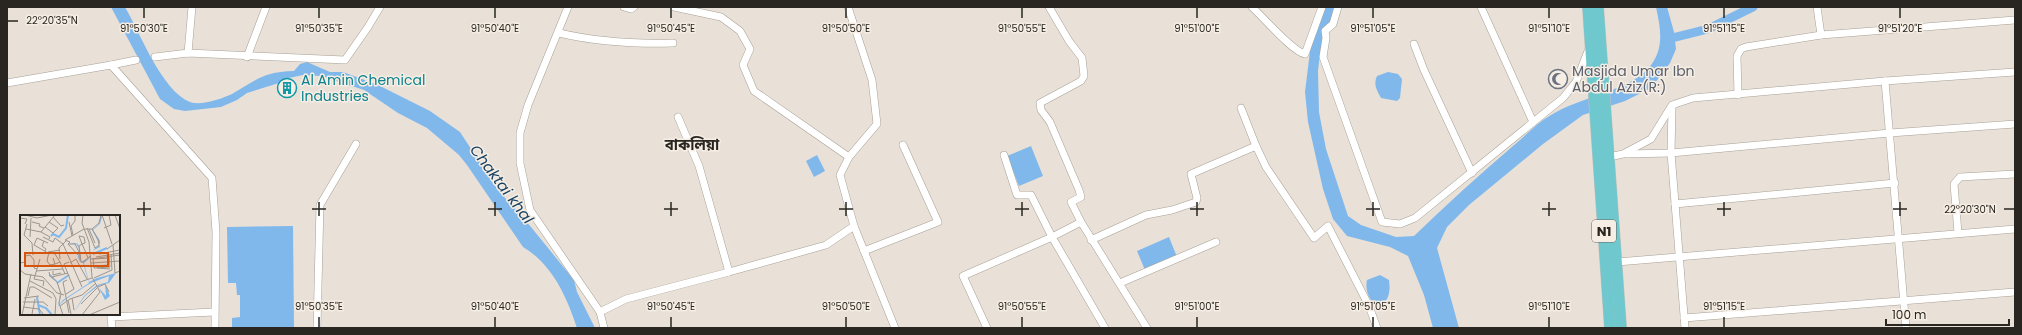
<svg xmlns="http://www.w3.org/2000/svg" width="2022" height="335" viewBox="0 0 2022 335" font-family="Poppins,'Noto Sans Bengali',sans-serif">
<rect width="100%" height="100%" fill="#e9e1d7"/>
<g fill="#80b8ec">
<path d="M111 7H125C140 33 162 91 190 102 201 106 221 99 232 94 257 80 262 72 294 71L300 64 307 62 330 72H343L378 85 430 111 460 132 498 190 531 227 574 280 577 292 595 328H577C567 297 552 264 523 247L467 165 459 155 427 128 398 113 364 90 321 76 303 75 284 79 279 83 247 93 237 100 221 107 185 111 174 109 160 99Z"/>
<path d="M1325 7H1337L1320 53 1318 71 1319 112 1326 149 1348 216 1361 225 1396 237 1414 236C1446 205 1479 175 1513 146 1525 136 1537 123 1551 115 1578 98 1626 91 1647 70 1665 50 1661 31 1656 7H1667L1674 32 1676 49 1670 63 1651 88 1625 101 1583 115 1543 144 1469 205 1447 227 1437 248 1459 328H1433L1424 295 1408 256 1390 247 1347 236 1333 219 1323 189 1308 122 1305 92 1311 43Z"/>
<path d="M1388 72 1398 74 1402 79 1400 98 1397 101 1381 98C1377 91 1373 84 1377 76Z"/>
<polygon points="1031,146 1043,176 1019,186 1007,156"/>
<polygon points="817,155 825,171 814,177 806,161"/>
<polygon points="293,226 294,328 232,328 232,318 240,317 240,295 237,295 236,283 228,283 227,227"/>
<polygon points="1169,237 1177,257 1145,270 1137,251"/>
<path d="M1380 275 1389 280C1390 289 1390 295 1385 302L1374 303C1368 298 1365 288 1367 280Z"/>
</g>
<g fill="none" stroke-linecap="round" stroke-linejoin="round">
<polyline stroke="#80b8ec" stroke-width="9" points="1668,39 1708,29 1753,7"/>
<g stroke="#a7a096" stroke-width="8">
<g id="minor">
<polyline points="568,7 528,105 520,133 520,163 530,210 600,312 626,299 729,272"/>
<polyline points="624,7 631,9 634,7"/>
<polyline points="674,7 721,17 740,31 750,49 743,65 754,91 849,157 840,175 854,226 826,245 729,272 699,166 678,117"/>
<polyline points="848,7 872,80 877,124 849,157"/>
<polyline points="1049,7 1069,41 1082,58 1084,76 1081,81 1040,103 1041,110 1050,122 1079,190 1081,197 1071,202 1081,222 1147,328"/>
<path d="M1252 7C1263 17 1293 52 1305 54L1322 7"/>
<polyline points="1338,7 1333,24 1325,31 1326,38 1323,57 1382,222 1400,224 1415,218 1563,98 1576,82 1588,51"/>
<polyline points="1481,7 1533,122"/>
<polyline points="1817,7 1821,35"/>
<path d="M559 33C597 42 634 44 673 43"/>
<polyline points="1414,44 1424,70 1472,173"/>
<polyline points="188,53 192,7"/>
<polyline points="155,57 188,53 345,60 368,27 380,7"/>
<polyline points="247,57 266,7"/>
<polyline points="111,65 136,60"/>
<polyline points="1885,81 1906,328"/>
<polyline points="7,83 111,65 212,178 216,232 215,328"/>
<polyline points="1738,95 1737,56 1741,49 1746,47 1821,35 2015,20"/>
<polyline points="1672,107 1671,153 1685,328"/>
<polyline points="1241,108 1256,146"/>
<polyline points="1626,154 1671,153 1890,133 2015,124"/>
<polyline points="1004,155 1017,195 1031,195 1052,237 1105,328"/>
<polyline points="1609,157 1623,154 1651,139 1672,105 1693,98 1885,81 2015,72"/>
<polyline points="1675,204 1895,183"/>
<polyline points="854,226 895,328"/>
<polyline points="1958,233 1954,184 1960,177 2015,174"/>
<polyline points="1091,240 1146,215 1172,210 1196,202 1197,198 1191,174 1256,146 1266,167 1314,238 1328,226 1369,306 1377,328"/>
<polyline points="864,251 938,222 903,145"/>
<polyline points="1617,262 2015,229"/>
<polyline points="1120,283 1216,242"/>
<polyline points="600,312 604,328"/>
<polyline points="1684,318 2015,292"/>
<polyline points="112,328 111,317 214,312"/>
<polyline points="317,328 320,205 356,144"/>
<polyline points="987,328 963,276 1052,237 1081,222"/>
</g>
</g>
<g stroke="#c3c2c1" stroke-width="12">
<g id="trunk">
<polyline points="1588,7 1610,328"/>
<polyline points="1598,7 1621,328"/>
</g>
</g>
<use href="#minor" stroke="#fff" stroke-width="7"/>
<use href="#trunk" stroke="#6ec8ce" stroke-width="11"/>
</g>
<path fill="none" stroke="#292622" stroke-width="1.5" d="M144 8V18M319 8V18M495 8V18M671 8V18M846 8V18M1022 8V18M1197 8V18M1373 8V18M1549 8V18M1724 8V18M1900 8V18M8 21H18M144 202V216M319 202V216M495 202V216M671 202V216M846 202V216M1022 202V216M1197 202V216M1373 202V216M1549 202V216M1724 202V216M1900 202V216M137 209H151M312 209H326M488 209H502M664 209H678M839 209H853M1015 209H1029M1190 209H1204M1366 209H1380M1542 209H1556M1717 209H1731M1893 209H1907M2004 209H2014M319 317V327M495 317V327M671 317V327M846 317V327M1022 317V327M1197 317V327M1373 317V327M1549 317V327M1724 317V327"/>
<defs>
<g id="mosque-ring" transform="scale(1)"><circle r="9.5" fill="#f6eee4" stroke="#6b7280" stroke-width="1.5"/><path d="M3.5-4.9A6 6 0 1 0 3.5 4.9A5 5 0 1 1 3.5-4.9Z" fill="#6b7280"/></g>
<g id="building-ring" transform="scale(1)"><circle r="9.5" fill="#f6eee4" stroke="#0f9aa8" stroke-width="1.5"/><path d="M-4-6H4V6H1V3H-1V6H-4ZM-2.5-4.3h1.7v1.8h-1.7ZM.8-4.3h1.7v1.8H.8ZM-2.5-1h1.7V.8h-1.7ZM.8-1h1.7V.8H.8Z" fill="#0f9aa8"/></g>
</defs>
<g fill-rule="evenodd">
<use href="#mosque-ring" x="1558" y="79"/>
<use href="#building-ring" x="287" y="88"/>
</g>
<g text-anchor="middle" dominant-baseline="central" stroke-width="3" stroke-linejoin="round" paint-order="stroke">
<rect fill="#f6eee4" stroke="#66625c" stroke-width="1" x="1592" y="220" width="24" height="22" rx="3"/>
<g font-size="13" font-weight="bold" fill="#292622">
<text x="1604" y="231">N1</text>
</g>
<g font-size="14" fill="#5b616d" stroke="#f6eee4" text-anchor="start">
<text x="1572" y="71">Masjida Umar Ibn<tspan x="1572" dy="16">Abdul Aziz(R:)</tspan></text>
</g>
<g font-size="14" fill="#0d838f" stroke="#f6eee4" text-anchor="start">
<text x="301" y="80">Al Amin Chemical<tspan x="301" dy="16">Industries</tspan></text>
</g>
<g font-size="15" font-weight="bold" fill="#292622" stroke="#f6eee4">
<text x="692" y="144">বাকলিয়া</text>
</g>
<g font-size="15" font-style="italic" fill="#184264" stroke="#f6eee4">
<text transform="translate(502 184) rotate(53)">Chaktai khal</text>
</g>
</g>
<g transform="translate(20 215)">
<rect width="100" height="100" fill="#e9e1d7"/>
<path d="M81 0 82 2 80 9 73 15 80 26V32L74 35 72 41 64 48 69 67 77 63 96 58 89 68 85 69 90 81 85 85 79 73 86 81 85 69 78 71 65 81 52 100 64 81 77 70 88 67 89 61 71 68 66 71 46 84 38 91 37 100 40 78 37 67 29 61V58L37 66 39 73 40 81 39 90 43 85 69 68 63 48 60 47 59 45 58 42 59 33 56 29H49L55 28 58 29 60 34 61 47 72 41 74 34 80 30 72 15 79 9Z" fill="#80b8ec"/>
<path fill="none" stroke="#80b8ec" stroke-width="2" d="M31 21 33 19 39 22 46 13 48 0M73 39 87 33M37 68 49 60M17 82 20 100M18 90 26 93 32 100"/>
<path fill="none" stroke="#9c968f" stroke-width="1" d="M5 0 17 3 32 0M82 0 92 29M95 0 100 14M33 2 41 11 44 10M0 3 7 4 5 9M12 7 20 9 19 11 24 13M49 7 52 21M7 9 4 20 12 28 13 40M25 12 33 18 38 13 29 7M67 13 75 33M84 13 91 10 89 0M6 14 21 17 30 22 29 24M65 14H72L78 24 79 30 75 33M69 14 75 28M72 14 79 8 81 0M21 17 35 0M53 20 51 11 55 6V0M10 22 11 3M23 22 33 27 35 23 43 29 62 72M24 26 22 31 26 34 25 36M28 28 17 23 14 30 28 38M48 29H55L59 37M93 30 95 58 100 56M87 34 100 25M28 37 40 35M79 39 100 35M58 40 48 29 50 27 45 25 64 14M89 40 90 52M76 42 100 38M33 43 35 49 40 47 35 39 29 37 27 46 30 50 35 49M68 43 66 38 62 29 59 21 64 22 65 27V28L62 29 59 31 61 47H63L69 42 70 41M73 43 74 53 90 52M20 44 14 64 24 66 23 71M40 44 39 33 46 26M71 44 100 40M73 44 89 43M40 47 45 59M0 48 5 47V41L10 40 14 45V53L17 54M50 48 56 44 67 64M71 48 100 46M74 51 89 50M77 53 90 54M0 55 5 59 23 62 37 78 41 79 37 67 30 61 29 57M16 56 43 54M33 56V60L41 58M32 62 48 58M74 63 92 55 91 40M47 65 43 67 49 98M10 66 33 78 36 84 35 100M60 67 72 63M14 72 32 83M78 72 85 69 89 77M46 79 54 74 44 49 49 47M8 81 10 72H14M4 83 19 81M52 83 54 95M48 85 51 99M3 87H23L28 91M61 89 77 73M40 91 50 84 62 80 75 69M3 92 19 94 24 100M12 99 15 84M2 100 11 59M43 100 39 88 41 79 44 80M62 100 80 77 72 62 69 27 62 8 63 0M69 100 100 87"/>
<path fill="#d5540e" fill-opacity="0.15" stroke="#d5540e" stroke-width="2" d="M5 38H88V51H5Z"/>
<rect width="100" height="100" fill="none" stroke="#292622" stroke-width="2"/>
</g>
<g font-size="10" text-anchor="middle" fill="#292622" stroke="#f6eee4" stroke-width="3" stroke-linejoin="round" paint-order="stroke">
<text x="52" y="24">22°20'35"N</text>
<text x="144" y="32">91°50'30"E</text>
<text x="319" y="32">91°50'35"E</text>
<text x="495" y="32">91°50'40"E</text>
<text x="671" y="32">91°50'45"E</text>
<text x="846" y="32">91°50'50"E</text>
<text x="1022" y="32">91°50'55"E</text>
<text x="1197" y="32">91°51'00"E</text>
<text x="1373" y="32">91°51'05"E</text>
<text x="1549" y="32">91°51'10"E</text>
<text x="1724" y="32">91°51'15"E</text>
<text x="1900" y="32">91°51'20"E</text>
<text x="1970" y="213">22°20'30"N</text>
<text x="319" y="310">91°50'35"E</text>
<text x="495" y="310">91°50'40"E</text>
<text x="671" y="310">91°50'45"E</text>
<text x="846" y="310">91°50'50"E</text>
<text x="1022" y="310">91°50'55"E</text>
<text x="1197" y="310">91°51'00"E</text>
<text x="1373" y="310">91°51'05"E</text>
<text x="1549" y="310">91°51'10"E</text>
<text x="1724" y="310">91°51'15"E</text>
</g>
<rect width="2022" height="335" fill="none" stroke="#292622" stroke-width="16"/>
<path d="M1886 319v6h123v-6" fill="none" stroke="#292622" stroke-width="2"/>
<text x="1892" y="319" font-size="12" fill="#292622" stroke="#f6eee4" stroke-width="3" paint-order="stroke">100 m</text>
</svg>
